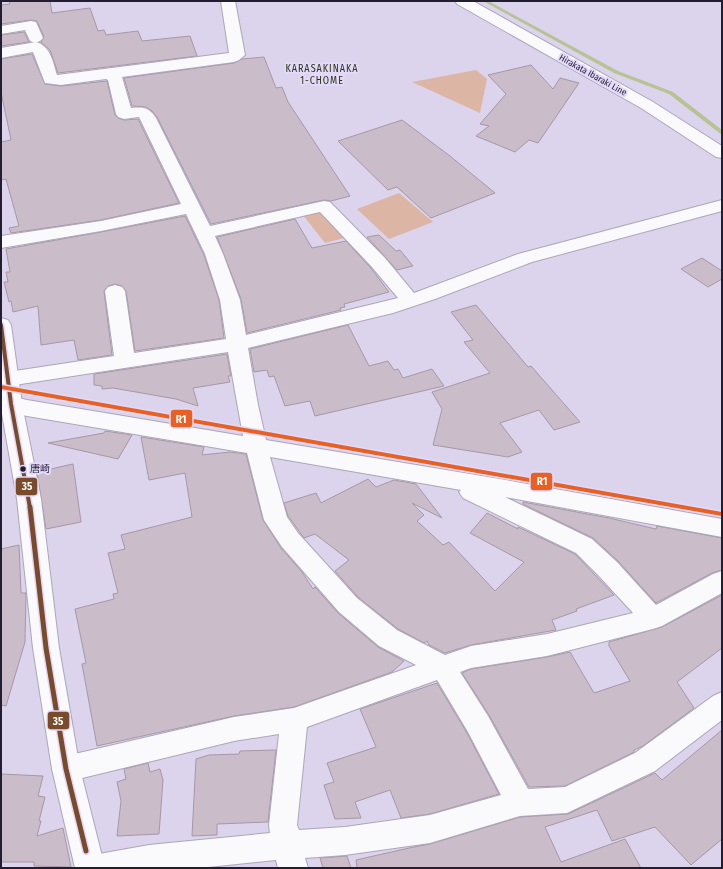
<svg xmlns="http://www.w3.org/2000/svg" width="723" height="869" viewBox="0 0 723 869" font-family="'Fira Sans Condensed','Noto Sans JP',sans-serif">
<rect width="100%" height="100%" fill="#dbd4ec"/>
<g fill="#dcb5a4">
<polygon points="476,70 487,79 480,113 412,82"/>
<polygon points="399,193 433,222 389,239 357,209"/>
<polygon points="322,210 348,237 325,243 303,215"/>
</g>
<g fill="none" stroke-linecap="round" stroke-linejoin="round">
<polygon fill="#b9c293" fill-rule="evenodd" points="483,1 488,1 618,71 673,92 722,130 722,135 669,94 614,73"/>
</g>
<g fill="#cbbcca" stroke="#a698a6">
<polygon points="9,1 50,1 52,13 90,8 98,31 104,30 106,35 138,31 142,41 190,36 197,56 58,73 50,50 41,42 44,37 37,21 31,20 1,24 1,5 10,4"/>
<polygon points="24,32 29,42 1,46 1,35"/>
<polygon points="32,54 45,84 61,86 107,81 115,115 118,118 124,120 138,119 179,203 101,220 11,233 9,228 19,226 6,179 1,180 1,142 11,140 1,92 1,59"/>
<polygon points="264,57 276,88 282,87 288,102 350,196 331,201 324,200 211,224 157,117 152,111 146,107 132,106 124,78 234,63 242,59"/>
<polygon points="531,65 553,89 560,78 579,83 538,143 529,140 515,152 476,136 489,126 480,124 506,94 488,75"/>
<polygon points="402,120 450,156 495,193 431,218 397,187 388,190 338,141"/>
<polygon points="185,216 204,255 219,300 224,338 135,351 126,291 122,286 115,284 108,286 104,291 112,355 78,360 74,340 41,345 38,306 13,312 11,301 9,302 4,282 8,282 6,272 10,272 6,249 101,232"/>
<polygon points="295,219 312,248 346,241 370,267 389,292 344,304 345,307 340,308 341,310 247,333 241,299 217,237"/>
<polygon points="379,235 396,251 400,250 413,266 397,270 367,237"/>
<polygon points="702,258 722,271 722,279 708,287 681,269"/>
<polygon points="476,305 528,367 531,366 580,422 554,430 539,410 500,423 522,452 508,457 433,445 442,409 432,392 490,373 464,342 473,340 451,312"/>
<polygon points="348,325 369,366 388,361 394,370 398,369 403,378 432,369 444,386 315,416 310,401 285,406 274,376 269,377 267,370 254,372 250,349"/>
<polygon points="227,354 231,376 228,376 230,382 193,388 198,406 176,399 113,388 102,389 102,386 94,385 94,374"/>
<polygon points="105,431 132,435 118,459 48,443 104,433"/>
<polygon points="141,437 204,447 202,455 230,452 246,454 263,520 281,548 302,572 313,589 315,587 338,613 378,647 404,661 392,672 294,707 234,716 97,746 82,664 86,663 75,609 114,599 113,594 118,593 108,553 125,549 121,535 192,517 185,473 149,480"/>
<polygon points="73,464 81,522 46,529 37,472"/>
<polygon points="368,479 376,487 394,480 416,484 442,518 412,503 424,515 417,521 443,545 449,542 495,591 524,562 470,533 487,513 518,529 518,527 575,554 614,595 576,609 577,611 552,620 556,630 471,645 445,653 429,645 427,641 424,643 398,629 358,597 335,571 349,560 315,534 304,538 288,516 284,503 316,493 321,503"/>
<polygon points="523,502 609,518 656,529 657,526 722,538 722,570 712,573 656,603 618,561 593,538 523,504"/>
<polygon points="19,545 21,593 26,593 25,642 6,706 1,705 1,549"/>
<polygon points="722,595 722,648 677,682 694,708 643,746 634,750 634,752 565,786 529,787 489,715 462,673 471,669 547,657 570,652 594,693 630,681 609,646 609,642 662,627"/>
<polygon points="437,683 467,733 499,794 430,814 401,818 390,790 355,802 361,818 335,819 324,785 334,782 327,763 376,747 360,709"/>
<polygon points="722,730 722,839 691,865 655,827 612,841 597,810 545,827 561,862 625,839 641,868 357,868 356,860 409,848 430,844 520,817 568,814 655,773 662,780"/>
<polygon points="276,750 268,822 217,824 217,835 192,836 196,759 209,755 239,754 240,751"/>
<polygon points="148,763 150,772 160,769 163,780 159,834 117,836 121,801 117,782 126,779 124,769"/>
<polygon points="1,774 43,776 38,796 45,797 39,821 41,821 37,836 63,828 71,867 34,866 34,862 1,862"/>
<polygon points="347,856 351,868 323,868 320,858"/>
</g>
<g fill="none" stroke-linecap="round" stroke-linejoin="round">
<g stroke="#aca6ba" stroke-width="2">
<g id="street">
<path d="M221 1H235L245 55 239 60 234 62 122 77 131 108C143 107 149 107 156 118L210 226 324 201 330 202 385 258 414 293 518 254 722 200V211L532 262 435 299 393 313 248 348 258 405 266 440 500 479 722 519V537L505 497 592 539 617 562 656 605 713 574 722 571V593L662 626 653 629 547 656 471 668 460 672 488 716 528 789 565 787 635 753 713 696 722 692V720L655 771 567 813 520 816 430 843 345 855 305 858 308 868H278L276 860 199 868H84L89 858 99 854 149 845 270 833 269 825 279 734 234 741 66 782 56 778 52 769 56 760 66 756 234 717 294 708 416 665 379 646 339 612 282 547 264 520 247 453 27 416 1 410V394L27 400 243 436 228 352 8 386 1 384V374L8 372 114 356 105 291 108 287 115 285 122 287 125 291 134 353 226 339 220 300 205 254 186 214 101 231 1 248V236L101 221 181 204 140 119 139 117 124 119 118 117 116 114 108 80 106 79 61 85 45 83 33 52 1 58V48L36 42C51 46 53 63 57 75L229 53ZM320 212 371 266 398 298 246 335 240 300 223 254 215 236ZM270 457 461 490 459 492 463 498 576 553 599 576 633 613 547 634 471 646 445 655 397 630 357 598 298 533 287 517ZM437 680 468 732 501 795 430 815 345 827 299 830 297 825 307 727Z"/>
<polygon points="31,21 36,22 43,38 40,41 35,43 30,41 25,30 1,34 1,26"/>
</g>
</g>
<g stroke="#aca6ba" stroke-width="2">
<g id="secondary">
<polygon points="455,1 473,1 653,102 722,146 722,158 716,157 641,108 457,4"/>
<polygon points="1,318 8,320 11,325 22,404 41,499 59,648 80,769 105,868 75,868 52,769 33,648 17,499 1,408"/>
</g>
</g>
<use href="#street" fill="#faf9fc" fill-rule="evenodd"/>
<use href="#secondary" fill="#faf9fc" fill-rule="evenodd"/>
<g stroke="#e3d9fb" stroke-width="7">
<polyline id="bus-1-far1" points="1,325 11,404 30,508"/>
</g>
<g stroke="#e3d9fb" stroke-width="8">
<polyline id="bus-1" points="30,507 46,648 66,769 86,851"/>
</g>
<use href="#bus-1-far1" stroke="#7a4b2a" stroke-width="4"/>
<use href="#bus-1" stroke="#7a4b2a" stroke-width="5"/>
<g stroke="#e3d9fb" stroke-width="3">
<polygon id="rail-1" points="1,385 722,512 722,516 1,389"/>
</g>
<use href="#rail-1" fill="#e86123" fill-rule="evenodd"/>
</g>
<circle fill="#231d31" stroke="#e3d9fb" stroke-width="1.5" cx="23" cy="469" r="3.5"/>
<g text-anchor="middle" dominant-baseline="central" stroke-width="4" stroke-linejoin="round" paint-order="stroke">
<g font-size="9" fill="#231d31" stroke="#e3d9fb">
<text transform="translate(593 75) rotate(29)">Hirakata Ibaraki Line</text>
</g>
<g font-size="10" letter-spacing="1" fill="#2e350d" stroke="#e3d9fb">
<text x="322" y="69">KARASAKINAKA<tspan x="322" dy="12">1-CHOME</tspan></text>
</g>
<g font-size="10" fill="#231d31" stroke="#e3d9fb" text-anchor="start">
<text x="30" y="469">唐崎</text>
</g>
</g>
<g stroke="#e3d9fb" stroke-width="1.5">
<rect x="170" y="409" width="23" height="19" rx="4" fill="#e86123"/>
<rect x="530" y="472" width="23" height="19" rx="4" fill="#e86123"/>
<rect x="15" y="477" width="23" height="19" rx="4" fill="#7a4b2a"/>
<rect x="47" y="711" width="23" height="19" rx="4" fill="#7a4b2a"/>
</g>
<g font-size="11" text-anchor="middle" font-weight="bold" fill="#fff">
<text x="181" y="423">R1</text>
<text x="542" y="485">R1</text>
<text x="27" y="490">35</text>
<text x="58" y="725">35</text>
</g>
<rect width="723" height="869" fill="none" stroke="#231d31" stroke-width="4"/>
</svg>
